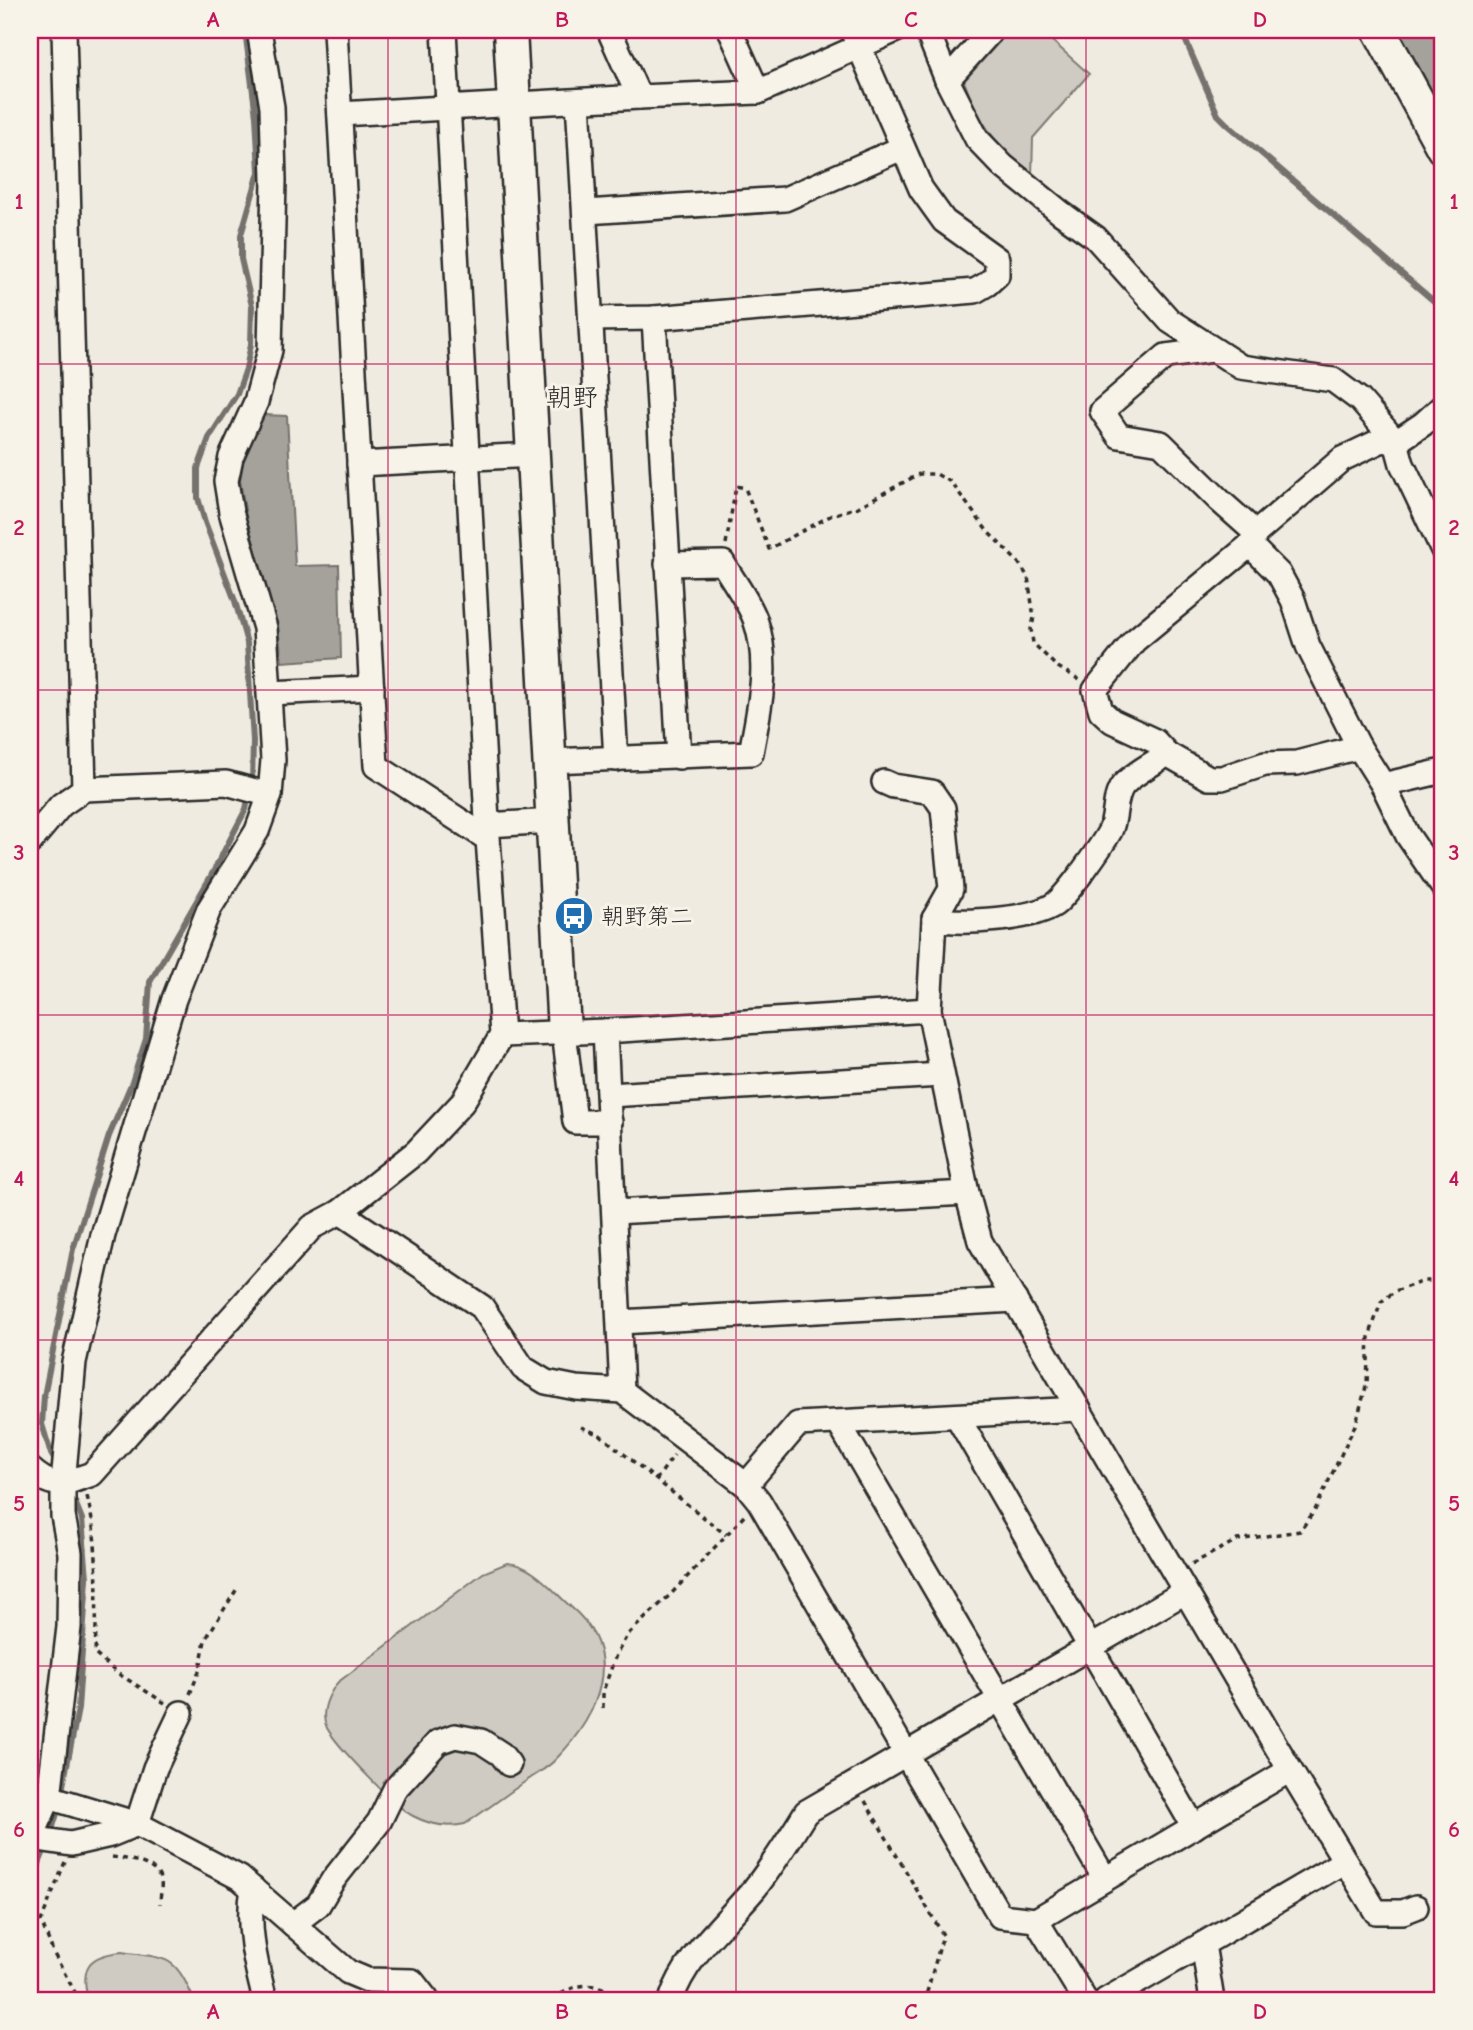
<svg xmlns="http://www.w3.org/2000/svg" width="1473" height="2030" viewBox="0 0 1473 2030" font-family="'Comic Neue','Klee One',sans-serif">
<rect width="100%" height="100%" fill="#efebe0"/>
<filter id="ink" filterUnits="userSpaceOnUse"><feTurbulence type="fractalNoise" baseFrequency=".0143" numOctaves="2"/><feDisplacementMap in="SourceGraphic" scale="14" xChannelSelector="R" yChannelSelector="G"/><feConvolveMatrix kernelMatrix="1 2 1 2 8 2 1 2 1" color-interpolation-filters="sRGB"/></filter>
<g filter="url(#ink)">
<g fill="#cfcbc2" stroke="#7d7b76" stroke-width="2">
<path d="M1010 30H1040L1089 74 1033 138 1032 177C998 148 979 123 964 81Z"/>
<path d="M507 1563C532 1564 553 1591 571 1607 626 1654 599 1715 556 1759 548 1768 536 1774 526 1781 506 1795 486 1810 465 1824 447 1828 430 1825 413 1816 396 1808 336 1745 327 1728 319 1713 329 1694 337 1683L483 1573Z"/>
<path d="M122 1952C169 1959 174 1954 194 2000H88C80 1967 88 1955 122 1952Z"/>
</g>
<polygon fill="#a4a29a" stroke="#74726e" stroke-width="2" points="264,415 287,416 295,566 339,565 341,658 282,662 278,626 247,522 240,480 245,452"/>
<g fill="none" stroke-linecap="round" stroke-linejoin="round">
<g stroke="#74726e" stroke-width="6">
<polyline points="245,30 256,116 259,172 241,235 241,259 252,306 251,344 246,369 237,394 209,438 198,468 198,498 205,522 235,601 247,643 253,741 252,784"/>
<polyline points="1181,30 1218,115 1227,124 1443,309"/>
<polyline points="57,1464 51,1454 42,1424 44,1396 73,1249 109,1136 132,1082 146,1039 150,982 211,876 246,809 249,795"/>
<polyline points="61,1796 78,1709 87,1578 82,1519 70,1489"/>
<polyline points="50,1836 59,1807"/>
<polyline points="30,1887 46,1846"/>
</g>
<polyline stroke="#a4a29a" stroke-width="35" points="1418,30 1443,80"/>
<g stroke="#2b2b2b" stroke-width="28">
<g id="street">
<polyline points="64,30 84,789"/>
<polyline points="335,30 376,766 488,839"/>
<polyline points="609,30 639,97"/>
<polyline points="730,30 758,92"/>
<polyline points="927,30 947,80 977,139 1003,166 1061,213 1096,238 1170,321 1241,367 1333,380 1360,400 1396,442 1402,464 1443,550"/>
<polyline points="947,80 992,30"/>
<polyline points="578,101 616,759"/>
<polyline points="340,114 639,97 758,92 896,30"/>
<polyline points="586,212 785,199 902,148"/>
<polyline points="654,318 679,757"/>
<polyline points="591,319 654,318 975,291 987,284 997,275 997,259 944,221 921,189 852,30"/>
<polyline points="1213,350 1166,356 1102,411 1119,436 1161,443 1220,501 1256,533"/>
<polyline points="359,464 534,455"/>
<polyline points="1250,545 1279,574 1293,600 1308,646 1359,747 1383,785 1408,836 1443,887"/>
<polyline points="270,693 372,688"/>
<polyline points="1167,754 1209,778 1222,778 1265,764 1297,763 1359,747"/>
<path d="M550 761 751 753C759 708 771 664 755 619 748 600 733 581 723 563L667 564"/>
<polyline points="884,782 893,786 932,792 943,808 951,889 934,919"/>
<polyline points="1383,785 1443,771"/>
<polyline points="487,825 553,821"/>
<polyline points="30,842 61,805 84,789 226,783 270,795"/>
<polyline points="605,1031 622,1391"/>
<polyline points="564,1032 575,1122 610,1122"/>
<polyline points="502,1035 605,1031 929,1010"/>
<polyline points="609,1095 941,1075"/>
<polyline points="340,1212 482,1307 523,1368 546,1382 576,1388 622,1391 746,1485 759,1501 1000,1916 1036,1920 1290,1770"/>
<polyline points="614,1212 967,1193"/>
<polyline points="620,1322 1015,1300"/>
<polyline points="957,1416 1194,1827"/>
<polyline points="838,1422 1105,1879"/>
<path d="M30 1469C54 1491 64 1483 92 1474L312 1227 340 1212 416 1152 462 1103 502 1035 488 839 444 30"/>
<polyline points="746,1485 798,1424 1079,1409"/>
<polyline points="49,1797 137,1824 240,1878 348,1972 367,1980 412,1981 427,2000"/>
<polyline points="31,1838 71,1844 110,1835 137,1824 155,1768 181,1713"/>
<polyline points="30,1842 49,1797 69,1627 70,1553 63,1516 63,1483 74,1362 103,1235 174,999 209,909 257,831 270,795 273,760 265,628 231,512 226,481 231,457 256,402 270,350 274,180 272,107 259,30"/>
<path d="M253 1889C246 1925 256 1965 265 2000"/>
<path d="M1416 1907 1403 1912H1376L1290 1770 980 1241 967 1193 929 1010 934 919C962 924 1032 920 1055 904 1068 894 1101 847 1110 831 1117 817 1113 798 1123 785 1134 773 1153 764 1167 754L1155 741 1112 721 1101 711 1095 690 1134 641 1250 545 1256 533 1342 459 1382 440 1396 442 1423 424 1443 406"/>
<polyline points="1036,1920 1085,2000"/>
<polyline points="293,1924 318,1905 333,1880 379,1822 395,1789 438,1742 455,1736 481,1741 501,1754 509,1764"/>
<path d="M671 2000C685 1956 726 1923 755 1888 774 1864 790 1838 806 1812L1185 1592"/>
<polyline points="1106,2000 1203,1944"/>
<polyline points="1212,2000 1203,1944 1345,1861"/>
</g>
</g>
<g stroke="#2b2b2b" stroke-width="37">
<g id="secondary">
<polyline points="510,30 564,1032"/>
<polyline points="1379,30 1443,148"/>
</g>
</g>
<g stroke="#2b2b2b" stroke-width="3.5" stroke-dasharray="5 5" stroke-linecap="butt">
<polyline points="1441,30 1443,35"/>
<polyline points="726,544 736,486 745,488 769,549 832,515 858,507 919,474 936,474 951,482 988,532 1018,562 1028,577 1034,618 1031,629 1033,643 1056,666 1080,680"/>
<polyline points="581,1427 600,1435 726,1535"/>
<polyline points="656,1480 674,1455"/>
<path d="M87 1496C100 1548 97 1600 95 1654L117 1673 165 1703"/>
<polyline points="1192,1564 1237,1540 1300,1531 1315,1510 1356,1423 1367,1383 1369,1337 1381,1302 1395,1291 1424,1281 1443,1281"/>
<polyline points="190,1694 200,1669 205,1640 238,1587"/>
<polyline points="603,1708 603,1691 616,1655 628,1634 671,1594 745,1515"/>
<polyline points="865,1801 943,1935 927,1992 931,2000"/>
<path d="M112 1857C128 1859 156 1862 161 1881 162 1888 160 1897 160 1904"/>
<polyline points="65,1862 41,1921 54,1954 76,1994"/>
<path d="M553 2000C579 1979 598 1982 625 2000"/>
</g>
<use href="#street" stroke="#f7f3e8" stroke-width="23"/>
<use href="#secondary" stroke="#f7f3e8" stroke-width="32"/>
</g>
</g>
<path fill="none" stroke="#c2185b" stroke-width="2" stroke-opacity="0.55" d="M388 30V2000M736 30V2000M1086 30V2000M30 364H1443M30 690H1443M30 1015H1443M30 1340H1443M30 1666H1443"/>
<defs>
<g id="bus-disc" transform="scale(2.0125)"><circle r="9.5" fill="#1f6fb2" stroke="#f7f3e8"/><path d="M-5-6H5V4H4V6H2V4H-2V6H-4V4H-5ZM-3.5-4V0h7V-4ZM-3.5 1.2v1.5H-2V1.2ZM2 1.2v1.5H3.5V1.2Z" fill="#fff"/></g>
</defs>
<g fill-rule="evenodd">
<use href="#bus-disc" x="574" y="916"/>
</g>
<g text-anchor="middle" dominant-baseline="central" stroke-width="6" stroke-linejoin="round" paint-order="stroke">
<g font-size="23" fill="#2b2b2b" stroke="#f7f3e8" text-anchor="start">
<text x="601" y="916">朝野第二</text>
</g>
<g font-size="26" fill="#2b2b2b" stroke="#f7f3e8">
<text x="572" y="398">朝野</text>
</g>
</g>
<rect width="1473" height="2030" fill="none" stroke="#f7f3e8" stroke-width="77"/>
<rect x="38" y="38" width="1396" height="1954" fill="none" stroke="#c2185b" stroke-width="2.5"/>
<g font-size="23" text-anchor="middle" font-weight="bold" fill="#c2185b">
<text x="213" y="27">A</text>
<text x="562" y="27">B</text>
<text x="911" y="27">C</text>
<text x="1260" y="27">D</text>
<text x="19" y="209">1</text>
<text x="1454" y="209">1</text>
<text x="19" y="535">2</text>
<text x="1454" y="535">2</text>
<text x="19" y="860">3</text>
<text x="1454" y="860">3</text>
<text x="19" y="1186">4</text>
<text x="1454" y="1186">4</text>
<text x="19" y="1511">5</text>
<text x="1454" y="1511">5</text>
<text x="19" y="1837">6</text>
<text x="1454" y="1837">6</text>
<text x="213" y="2019">A</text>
<text x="562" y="2019">B</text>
<text x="911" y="2019">C</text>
<text x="1260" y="2019">D</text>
</g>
</svg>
